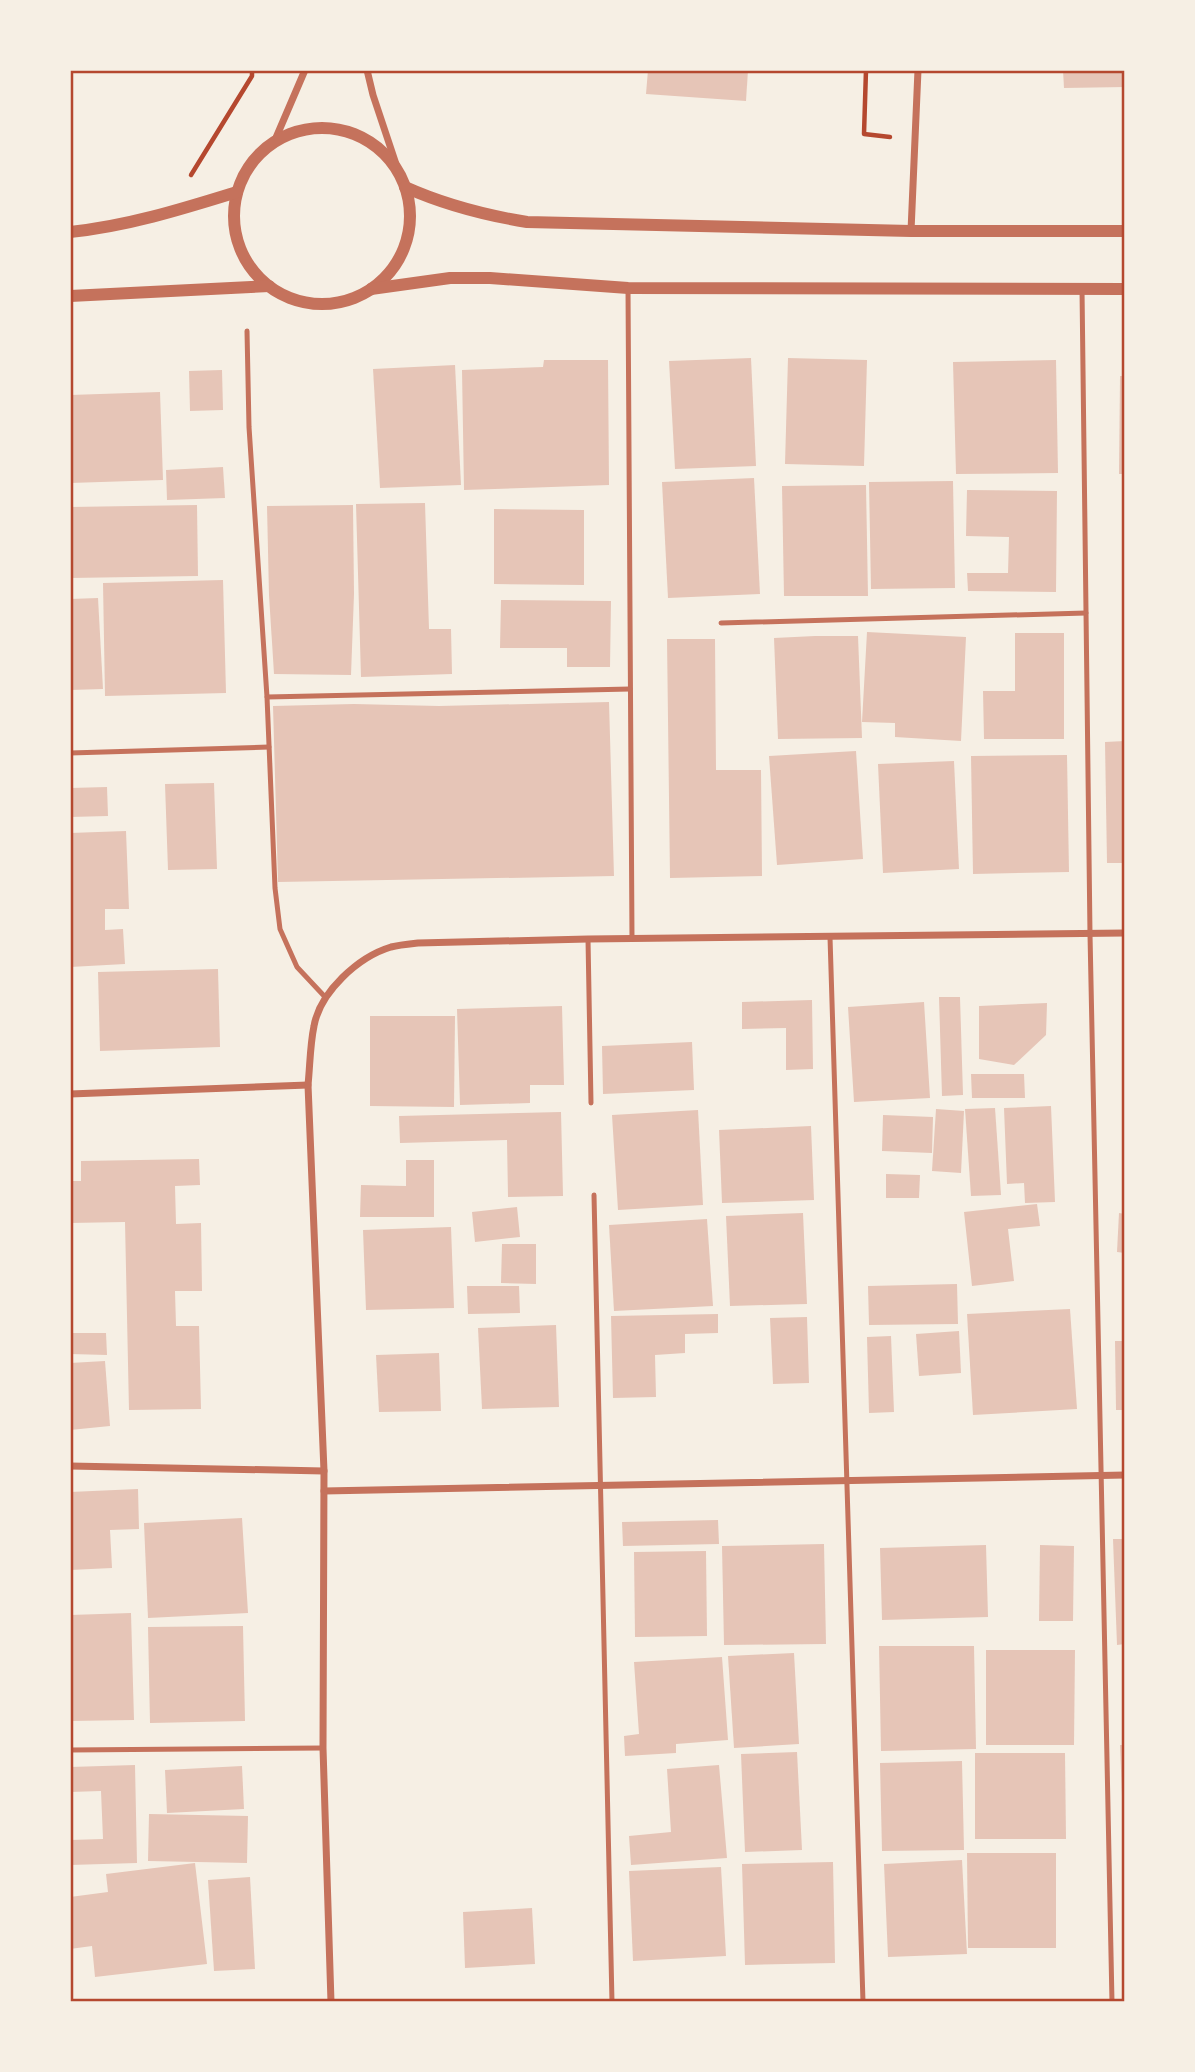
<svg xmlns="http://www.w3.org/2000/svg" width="1195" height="2072" viewBox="0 0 1195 2072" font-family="'Public Sans',sans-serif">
<rect width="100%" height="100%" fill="#f6efe4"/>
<g fill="#e6c5b7">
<polygon points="648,70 748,70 746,101 646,94"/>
<polygon points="1063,70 1125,70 1125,87 1064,88"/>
<polygon points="751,358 756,466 675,469 669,361"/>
<polygon points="788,358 867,360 864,466 785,464"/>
<polygon points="544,360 608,360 609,485 464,490 462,370 543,367"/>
<polygon points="1056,360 1058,473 956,474 953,362"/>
<polygon points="455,365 461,485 380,488 373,369"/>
<polygon points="222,370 223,410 190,411 189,371"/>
<polygon points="1120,376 1125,376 1125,474 1119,474"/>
<polygon points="160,392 163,480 70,483 70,395"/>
<polygon points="223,467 225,498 167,500 166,470"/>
<polygon points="754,478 760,594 668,598 662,482"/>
<polygon points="953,481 955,588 871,589 869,482"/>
<polygon points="866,485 868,596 784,596 782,486"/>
<polygon points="967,490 1057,491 1056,592 968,591 967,573 1008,573 1009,537 966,536"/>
<polygon points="425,503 429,629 451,629 452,674 361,677 356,504"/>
<polygon points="197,505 198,576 70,578 70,507"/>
<polygon points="353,505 354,594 351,675 274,674 269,595 267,506"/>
<polygon points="494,509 584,510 584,585 494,584"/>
<polygon points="223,580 226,693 105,696 103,583"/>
<polygon points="98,598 103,689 70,690 70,599"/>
<polygon points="501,600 611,601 610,667 567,667 567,648 500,648"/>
<polygon points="867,632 966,637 961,741 895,737 895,723 862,722"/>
<polygon points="1015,633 1064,633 1064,739 984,739 983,691 1015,691"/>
<polygon points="815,636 858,636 862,738 778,739 774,638"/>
<polygon points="667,639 715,639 716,770 761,770 762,876 670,878"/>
<polygon points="609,702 614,876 278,882 273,706 354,704 439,706"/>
<polygon points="1125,741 1125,863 1107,863 1105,742"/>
<polygon points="856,751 863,859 777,865 769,756"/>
<polygon points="1067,755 1069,872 973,874 971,756"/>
<polygon points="954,761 959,869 883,873 878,764"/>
<polygon points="214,783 217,869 168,870 165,784"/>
<polygon points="107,787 108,816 70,817 70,788"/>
<polygon points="126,831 129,909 105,909 105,930 123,929 125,964 70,967 70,833"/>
<polygon points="218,969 220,1047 100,1051 98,972"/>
<polygon points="939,997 960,997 963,1095 942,1096"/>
<polygon points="812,1000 813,1069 786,1070 786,1028 742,1029 742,1002"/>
<polygon points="924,1002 930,1098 854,1102 848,1007"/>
<polygon points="1047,1003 1046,1035 1014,1065 979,1059 979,1006"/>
<polygon points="562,1006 564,1085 530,1085 530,1103 460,1105 457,1009"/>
<polygon points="370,1016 455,1016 454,1107 370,1106"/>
<polygon points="692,1042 694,1090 603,1094 602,1046"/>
<polygon points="971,1074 1024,1074 1025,1098 972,1098"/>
<polygon points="1051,1106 1055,1202 1025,1203 1024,1183 1007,1184 1004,1108"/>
<polygon points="995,1108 1001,1195 971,1196 965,1109"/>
<polygon points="936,1109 964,1111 961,1173 932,1171"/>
<polygon points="698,1110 703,1205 618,1210 612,1115"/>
<polygon points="561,1112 563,1196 508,1197 507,1140 400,1143 399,1116"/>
<polygon points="883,1115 933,1117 932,1153 882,1151"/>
<polygon points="811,1126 814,1200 722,1203 719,1130"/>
<polygon points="199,1159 200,1185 175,1186 176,1224 201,1223 202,1291 175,1291 176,1326 199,1326 201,1409 129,1410 125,1222 70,1223 70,1181 81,1181 81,1161"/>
<polygon points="406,1160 434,1160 434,1217 360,1217 361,1185 406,1186"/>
<polygon points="886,1174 920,1175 919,1198 886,1198"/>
<polygon points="1037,1204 1040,1226 1008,1229 1014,1281 972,1286 964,1212"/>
<polygon points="517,1207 520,1237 475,1242 472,1212"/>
<polygon points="803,1213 807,1304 730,1306 726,1216"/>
<polygon points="1119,1213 1125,1214 1125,1253 1117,1252"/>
<polygon points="707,1219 713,1306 614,1311 609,1225"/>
<polygon points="451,1227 454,1308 366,1310 363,1230"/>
<polygon points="502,1244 536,1244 536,1284 501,1283"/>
<polygon points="957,1284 958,1324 869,1325 868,1286"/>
<polygon points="467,1286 519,1286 520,1313 468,1314"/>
<polygon points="1070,1309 1077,1409 973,1415 967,1314"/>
<polygon points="718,1314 718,1333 685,1334 685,1353 655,1355 656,1397 613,1398 611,1316"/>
<polygon points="807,1317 809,1383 773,1384 770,1318"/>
<polygon points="556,1325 559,1407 482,1409 478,1328"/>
<polygon points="959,1331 961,1373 919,1376 916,1334"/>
<polygon points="70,1333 106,1333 107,1355 70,1354"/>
<polygon points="891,1336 894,1412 869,1413 867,1337"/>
<polygon points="1115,1341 1125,1341 1125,1410 1116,1410"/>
<polygon points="439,1353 441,1411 379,1412 376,1355"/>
<polygon points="105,1361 110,1426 70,1430 70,1363"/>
<polygon points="138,1489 139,1529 110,1530 112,1568 70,1570 70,1492"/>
<polygon points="242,1518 248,1613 148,1618 144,1523"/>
<polygon points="718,1520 719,1544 623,1546 622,1522"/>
<polygon points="1113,1539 1125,1539 1125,1644 1117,1645"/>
<polygon points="824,1544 826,1644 724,1645 722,1546"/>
<polygon points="986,1545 988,1617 882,1620 880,1548"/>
<polygon points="1040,1545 1074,1546 1073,1621 1039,1621"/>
<polygon points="706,1551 707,1636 635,1637 634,1552"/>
<polygon points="131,1613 134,1720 70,1721 70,1615"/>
<polygon points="243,1626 245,1721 150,1723 148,1627"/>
<polygon points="879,1646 974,1646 976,1749 881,1751"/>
<polygon points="986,1650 1075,1650 1074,1745 986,1745"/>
<polygon points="794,1653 799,1744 734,1748 728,1656"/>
<polygon points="722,1657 728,1740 676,1744 676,1753 625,1756 624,1736 639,1734 634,1662"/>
<polygon points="1120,1745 1125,1745 1125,1821 1123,1821"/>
<polygon points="797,1752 802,1850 745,1852 741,1754"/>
<polygon points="975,1753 1065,1753 1066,1839 975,1839"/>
<polygon points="962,1761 964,1850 882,1851 880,1763"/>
<polygon points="135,1765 137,1863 70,1865 70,1840 103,1839 101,1791 70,1792 70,1767"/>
<polygon points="719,1765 727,1858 631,1865 629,1836 671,1832 667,1769"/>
<polygon points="242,1766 244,1809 167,1813 165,1770"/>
<polygon points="149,1814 248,1816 247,1863 148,1861"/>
<polygon points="967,1853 1056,1853 1056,1948 968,1948"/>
<polygon points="962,1860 967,1954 888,1957 884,1864"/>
<polygon points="833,1862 835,1963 745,1965 742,1864"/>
<polygon points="195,1863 207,1964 95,1977 92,1946 70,1949 70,1897 108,1892 106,1874"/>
<polygon points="721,1867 726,1956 633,1961 629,1871"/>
<polygon points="250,1877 255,1969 214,1971 208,1880"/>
<polygon points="532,1908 535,1964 465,1968 463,1912"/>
</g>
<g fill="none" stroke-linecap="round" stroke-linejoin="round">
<g stroke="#b5482f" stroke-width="4.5">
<polyline points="866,70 864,134 890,137"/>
<polyline points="191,175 252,76 252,70"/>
</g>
<g stroke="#c5725c" stroke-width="5">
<polyline points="628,288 632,938"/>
<polyline points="1082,289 1090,934 1112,2002"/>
<polyline points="247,331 249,427 267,697 275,888 280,929 297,967 326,998"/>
<polyline points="721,623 1086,613"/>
<polyline points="267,697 630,689"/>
<polyline points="70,753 269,747"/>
<polyline points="830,937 863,2002"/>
<polyline points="588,939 591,1103"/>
<polyline points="594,1195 612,2002"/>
<polyline points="70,1750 323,1748"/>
</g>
<g stroke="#c5725c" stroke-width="7">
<polyline points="367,70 373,95 397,167"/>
<polyline points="275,140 305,70"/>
<polyline points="911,231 918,70"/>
<polyline points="70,1094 308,1085"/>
<polyline points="70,1466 324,1471"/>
<polyline points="324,1491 1125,1475"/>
<path d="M331 2002 323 1748 324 1471 308 1085C310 1066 310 1045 314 1026 320 992 358 957 391 947 399 945 409 944 418 943L588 939 1125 933"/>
</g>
<g stroke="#c5725c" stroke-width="12">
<circle cx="322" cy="216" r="88"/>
<path d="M405 187C445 205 484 215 527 222L911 231H1125"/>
<path d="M70 232C128 226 182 209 237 192"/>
<polyline points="371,289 450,278 490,278 628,288 1125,289"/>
<polyline points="70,296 269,286"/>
</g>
</g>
<rect width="1195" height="2072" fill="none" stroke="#f6efe4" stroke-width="144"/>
<rect x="72" y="72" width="1051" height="1928" fill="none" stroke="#b5482f" stroke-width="2.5"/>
</svg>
